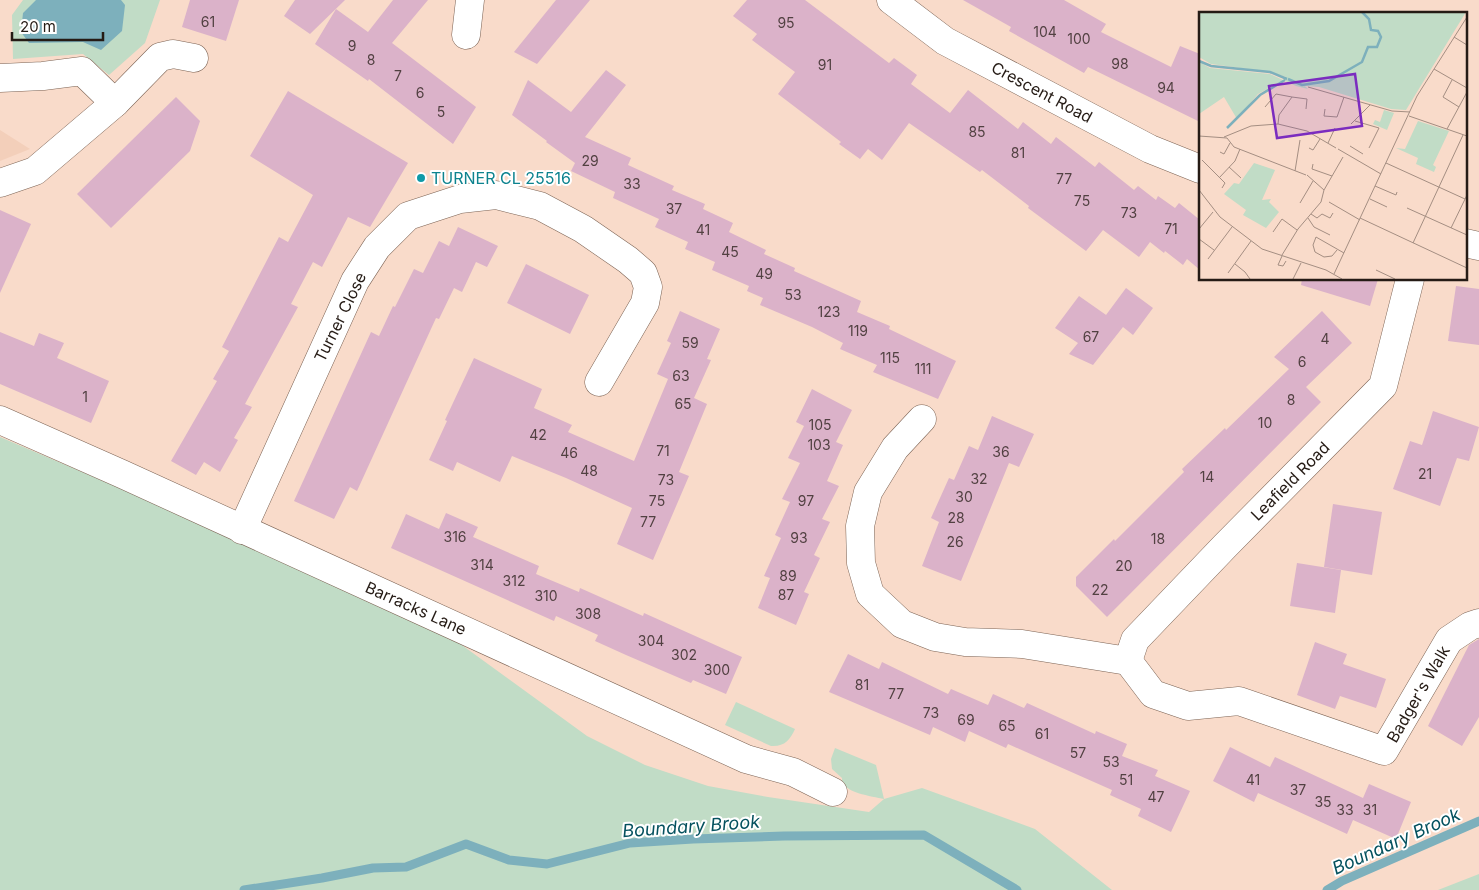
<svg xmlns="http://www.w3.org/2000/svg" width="1479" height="890" viewBox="0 0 1479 890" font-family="Inter,sans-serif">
<rect width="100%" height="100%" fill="#f9dbca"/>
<polygon fill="#f3cfba" points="0,130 30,149 0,161"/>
<g fill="#c1dcc6">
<polygon points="23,0 160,0 145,43 109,75 83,54 13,59 12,15"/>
<path d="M0 437 242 540 448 635 587 736 645 765 708 786 768 797 869 812 884 799C872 796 841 793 842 778L832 769 831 759 835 748 876 765 884 799 922 788 1035 829 1112 890H0Z"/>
<path d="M736 702 795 729C790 740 784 747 771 746L725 725Z"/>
<polygon points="1479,874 1479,890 1438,890"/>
</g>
<polygon fill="#7db0bc" points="36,0 121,0 125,5 122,31 101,50 83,42 29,43 21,32 23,13"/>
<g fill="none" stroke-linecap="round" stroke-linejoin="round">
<g stroke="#7db0bc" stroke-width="9">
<polyline points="244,890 322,878 373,868 406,867 466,844 509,860 547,864 630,843 693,839 784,836 924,835 1017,890"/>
<polyline points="1327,890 1342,881 1479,821"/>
</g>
</g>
<g fill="#dbb2c9">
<polygon points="190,0 239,0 226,41 182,27"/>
<polygon points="295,0 345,0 310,34 284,16"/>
<polygon points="393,0 428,0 392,43 476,107 453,144 369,79 368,81 315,44 336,9 368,32"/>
<polygon points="556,0 590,0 537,64 514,52"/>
<polygon points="747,0 805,0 889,63 894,58 917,75 911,84 950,113 968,90 1018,129 1023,122 1051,144 1056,137 1095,167 1099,162 1134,190 1138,186 1156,200 1158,196 1175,208 1179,203 1200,220 1200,270 1187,259 1183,265 1165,251 1164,253 1150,242 1139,257 1103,230 1086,251 1028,208 1029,206 982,170 980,172 909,123 882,160 868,149 860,159 839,144 841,142 778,94 795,72 752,40 757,34 733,16"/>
<polygon points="963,0 1064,0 1106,24 1101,32 1171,67 1180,46 1200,54 1200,122 1088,67 1084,73 1009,31 1011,27"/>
<polygon points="606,70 626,85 585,137 631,158 628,165 674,186 672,190 705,204 703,209 733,223 729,232 766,250 764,254 795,268 794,271 861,301 857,312 890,326 889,329 956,361 938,399 873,372 877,365 840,349 843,343 812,327 760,305 763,298 747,291 749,286 712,270 715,262 685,249 688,242 655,227 659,219 613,198 615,192 571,171 575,163 546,142 547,141 512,115 528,80 571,112"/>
<polygon points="288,91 408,163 370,227 348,217 322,267 313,262 291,304 298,307 245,404 252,407 234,438 238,440 220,472 204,462 196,475 171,461 217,381 213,379 229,351 222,347 279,237 288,242 313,195 250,156"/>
<polygon points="176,97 200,121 190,151 111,228 77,194"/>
<polygon points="0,210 31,224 0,293"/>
<polygon points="458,227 498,246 487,267 476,262 462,292 454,288 439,319 436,318 357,491 350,487 334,519 294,501 371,332 379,336 393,306 395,307 414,269 423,273 439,241 449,246"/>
<polygon points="526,264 589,295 570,334 507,303"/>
<polygon points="1302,279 1378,279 1370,306 1301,285"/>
<polygon points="1456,286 1479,289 1479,345 1448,341"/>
<polygon points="1126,288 1153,308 1133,335 1123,327 1093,365 1069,354 1078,343 1055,328 1079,296 1119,324 1106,315"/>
<polygon points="680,311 720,329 707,359 711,360 694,398 707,404 679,472 689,476 653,560 617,544 632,508 566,478 512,456 500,482 457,462 453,471 429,460 447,421 445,420 474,358 542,389 534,408 572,425 568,432 634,461 668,379 657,374 671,343 667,341"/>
<polygon points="1322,311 1352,343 1306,387 1321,402 1107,617 1076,586 1076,577 1114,539 1115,541 1184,472 1182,469 1225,428 1226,430 1289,369 1274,357"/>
<polygon points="0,332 34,346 39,333 64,343 57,358 109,381 91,423 0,384"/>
<polygon points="812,389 852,410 836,442 843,445 827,481 839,486 822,519 830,522 814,555 820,558 804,592 809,594 796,625 758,608 770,578 764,576 781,538 775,535 790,502 782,499 800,463 788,458 804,426 796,422"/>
<polygon points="1433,411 1479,427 1469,461 1457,458 1440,506 1393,489 1410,441 1422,445"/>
<polygon points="992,416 1034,434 1019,467 1009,463 961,581 922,566 939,522 931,518 949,478 954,480 969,446 978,450"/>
<polygon points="1333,504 1382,512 1372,575 1324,567"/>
<polygon points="446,513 478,527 473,537 539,566 536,574 579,592 580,588 643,616 644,613 742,657 726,694 693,680 691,683 626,655 595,641 598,635 556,616 554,621 391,548 406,514 439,529"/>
<polygon points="1297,563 1341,570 1335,613 1290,606"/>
<polygon points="1479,639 1479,717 1462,746 1428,726 1469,645"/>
<polygon points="1315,642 1347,654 1343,664 1386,679 1376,708 1340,696 1335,709 1297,695"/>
<polygon points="848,654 879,669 882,662 948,694 951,689 988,705 993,694 1024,708 1027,703 1095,734 1096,731 1127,744 1122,756 1158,770 1155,776 1190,791 1171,832 1138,816 1141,809 1110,795 1112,790 1008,744 1006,748 969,731 965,742 933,727 930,735 829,692"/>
<polygon points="1230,747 1270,767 1275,757 1363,798 1369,784 1411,802 1396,839 1353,820 1347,834 1258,793 1254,802 1213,781"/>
</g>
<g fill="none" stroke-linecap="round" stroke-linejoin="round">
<g stroke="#7d6455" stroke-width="29">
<g id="minor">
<polyline points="891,0 945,41 1150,149 1200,169"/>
<polyline points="466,35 470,0"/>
<polyline points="0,78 43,76 82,71 115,103"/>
<polyline points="0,183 35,171 115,103 160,57 173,54 194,58"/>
<polyline points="1465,243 1479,246"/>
<polyline points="922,419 895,448 868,492 860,526 861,563 870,594 902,624 935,637 965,642 1022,644 1128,661 1135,640 1225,546 1383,386 1410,279"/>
<polyline points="0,420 122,474 746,759 793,772 833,792"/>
<polyline points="242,530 355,281 377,247 408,216 460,199 496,195 540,206 583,229 628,260 643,273 648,287 645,303 599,382"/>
<polyline points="1128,661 1153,694 1188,706 1239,701 1384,751 1449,640 1470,626 1479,623"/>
</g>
</g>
<use href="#minor" stroke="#fff" stroke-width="28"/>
</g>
<circle fill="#0f9aa8" stroke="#fff" stroke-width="2" cx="421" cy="178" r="5"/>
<g text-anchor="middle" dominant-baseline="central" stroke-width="4" stroke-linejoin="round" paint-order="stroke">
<g font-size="14" fill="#524142">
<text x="208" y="21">61</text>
<text x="786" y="22">95</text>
<text x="1045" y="31">104</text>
<text x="1079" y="38">100</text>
<text x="352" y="45">9</text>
<text x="371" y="59">8</text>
<text x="1120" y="63">98</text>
<text x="825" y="64">91</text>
<text x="398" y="75">7</text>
<text x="1166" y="87">94</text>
<text x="420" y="92">6</text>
<text x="441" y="111">5</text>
<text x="977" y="131">85</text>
<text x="1018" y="152">81</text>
<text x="590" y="160">29</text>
<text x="1064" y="178">77</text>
<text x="632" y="183">33</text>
<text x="1082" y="200">75</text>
<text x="674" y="208">37</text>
<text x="1129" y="212">73</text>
<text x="1171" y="228">71</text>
<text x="703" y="229">41</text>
<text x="730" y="251">45</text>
<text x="764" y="273">49</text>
<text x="793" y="294">53</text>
<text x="829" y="311">123</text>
<text x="858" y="330">119</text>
<text x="1091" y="336">67</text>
<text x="1325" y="338">4</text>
<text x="690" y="342">59</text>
<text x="890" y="357">115</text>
<text x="1302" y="361">6</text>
<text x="923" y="368">111</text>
<text x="681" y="375">63</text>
<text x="85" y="396">1</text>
<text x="1291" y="399">8</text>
<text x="683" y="403">65</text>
<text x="1265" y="422">10</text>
<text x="820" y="424">105</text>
<text x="538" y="434">42</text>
<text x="819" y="444">103</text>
<text x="663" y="450">71</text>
<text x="1001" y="451">36</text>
<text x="569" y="452">46</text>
<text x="589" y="470">48</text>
<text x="1425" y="473">21</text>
<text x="1207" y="476">14</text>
<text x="979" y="478">32</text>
<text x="666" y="479">73</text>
<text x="964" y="496">30</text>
<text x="657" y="500">75</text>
<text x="806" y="500">97</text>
<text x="956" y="517">28</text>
<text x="648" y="521">77</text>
<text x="455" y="536">316</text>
<text x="799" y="537">93</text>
<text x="1158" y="538">18</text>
<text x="955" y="541">26</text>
<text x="482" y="564">314</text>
<text x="1124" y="565">20</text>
<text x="788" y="575">89</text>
<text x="514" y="580">312</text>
<text x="1100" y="589">22</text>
<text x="786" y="594">87</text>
<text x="546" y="595">310</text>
<text x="588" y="613">308</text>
<text x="651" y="640">304</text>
<text x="684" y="654">302</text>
<text x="717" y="669">300</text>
<text x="862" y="684">81</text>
<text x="896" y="693">77</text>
<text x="931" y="712">73</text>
<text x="966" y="719">69</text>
<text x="1007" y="725">65</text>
<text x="1042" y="733">61</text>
<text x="1078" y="752">57</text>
<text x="1111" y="761">53</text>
<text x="1126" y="779">51</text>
<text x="1253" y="779">41</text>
<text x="1298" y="789">37</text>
<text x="1156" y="796">47</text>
<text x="1323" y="801">35</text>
<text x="1345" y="809">33</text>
<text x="1370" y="809">31</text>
</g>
<g font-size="16" fill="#251b15" stroke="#fff">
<text transform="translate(1042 92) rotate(28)">Crescent Road</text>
<text transform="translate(340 317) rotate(-64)">Turner Close</text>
<text transform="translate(1290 481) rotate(-45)">Leafield Road</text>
<text transform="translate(416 608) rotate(24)">Barracks Lane</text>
<text transform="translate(1418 694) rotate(-60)">Badger's Walk</text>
</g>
<g font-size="16" fill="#0d838f" stroke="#fff" text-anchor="start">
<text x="431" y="178">TURNER CL 25516</text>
</g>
<g font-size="18" font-style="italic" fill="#04515e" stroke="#fff">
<text transform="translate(691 826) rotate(-4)">Boundary Brook</text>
<text transform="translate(1396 841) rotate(-24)">Boundary Brook</text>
</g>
</g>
<g transform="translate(1199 12)">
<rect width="268" height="268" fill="#f9dbca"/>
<path d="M0 0H267L207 98 192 97 120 75 106 74 109 77 97 74 86 69 87 65 71 60 12 52 0 45ZM0 50 11 56 71 62 84 68 59 82 38 107 25 85 0 102ZM185 98 195 101 188 118 174 112 176 108 181 110ZM219 109 250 119 234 153 237 155 235 160 217 152 219 146 197 136 206 137ZM55 151 76 158 63 188 72 187 70 190 80 200 67 216 44 203 47 198 25 182 35 171 40 172Z" fill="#c1dcc6"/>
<path fill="none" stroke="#7db0bc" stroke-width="2.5" d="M0 49 12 54 71 60 88 67M89 67 103 73 130 69 163 50 169 35H178L182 25 179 19 172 18 170 7 163 0M28 116 61 83 86 68"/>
<path fill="none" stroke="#a48e82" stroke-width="1" d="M255 25 268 33M235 57 268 76M253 68 244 85 260 95M109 75 193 99 211 100M66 95 77 82 93 85M126 97 125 104 138 105 145 85M210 104 268 124M156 109 180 116 170 136M79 112 80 103 93 85 108 87 107 97M152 112 171 93M248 117 268 80M0 124 28 126 35 135 107 163M25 125 52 114 79 112 108 119 137 136M129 131 136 116M151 134 164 142M110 136 114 138 121 127M139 137 182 162M21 140 25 142 31 131M3 148 26 171 23 176M187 151 266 187M114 152 113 157 133 164M30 155 42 166M96 159 101 128M108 163 125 178M20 166 36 149 41 137M176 174 197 183 198 180M0 178 21 205 63 237 127 258 143 267M171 187 188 195M130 190 161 208M101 191 114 169M208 196 268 223M112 202 118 206 123 202 131 206 134 201M109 206 115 215 131 223M161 206 268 256M83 207 98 218M252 216 268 183M0 217 14 200M74 220 83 207M0 227 15 238M214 231 264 123M138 238 133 244 125 245 116 240 114 233 117 225 145 241M83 243 99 217 122 190 125 178 144 145M83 244 79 253 84 254 87 249M9 247 33 215M36 252 46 260 51 267M177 258 196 267M29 261 52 229M135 262 218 84 268 5M94 267 102 251"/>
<path fill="#7b2cbf" fill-opacity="0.15" stroke="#7b2cbf" stroke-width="2.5" d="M156 62 163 114 78 126 70 74Z"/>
<rect width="268" height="268" fill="none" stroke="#251b15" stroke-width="2.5"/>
</g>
<path d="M12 32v8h91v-8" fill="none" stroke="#251b15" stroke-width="2.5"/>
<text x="20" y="32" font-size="15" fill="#251b15" stroke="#ffffff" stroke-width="4" paint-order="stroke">20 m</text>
</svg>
